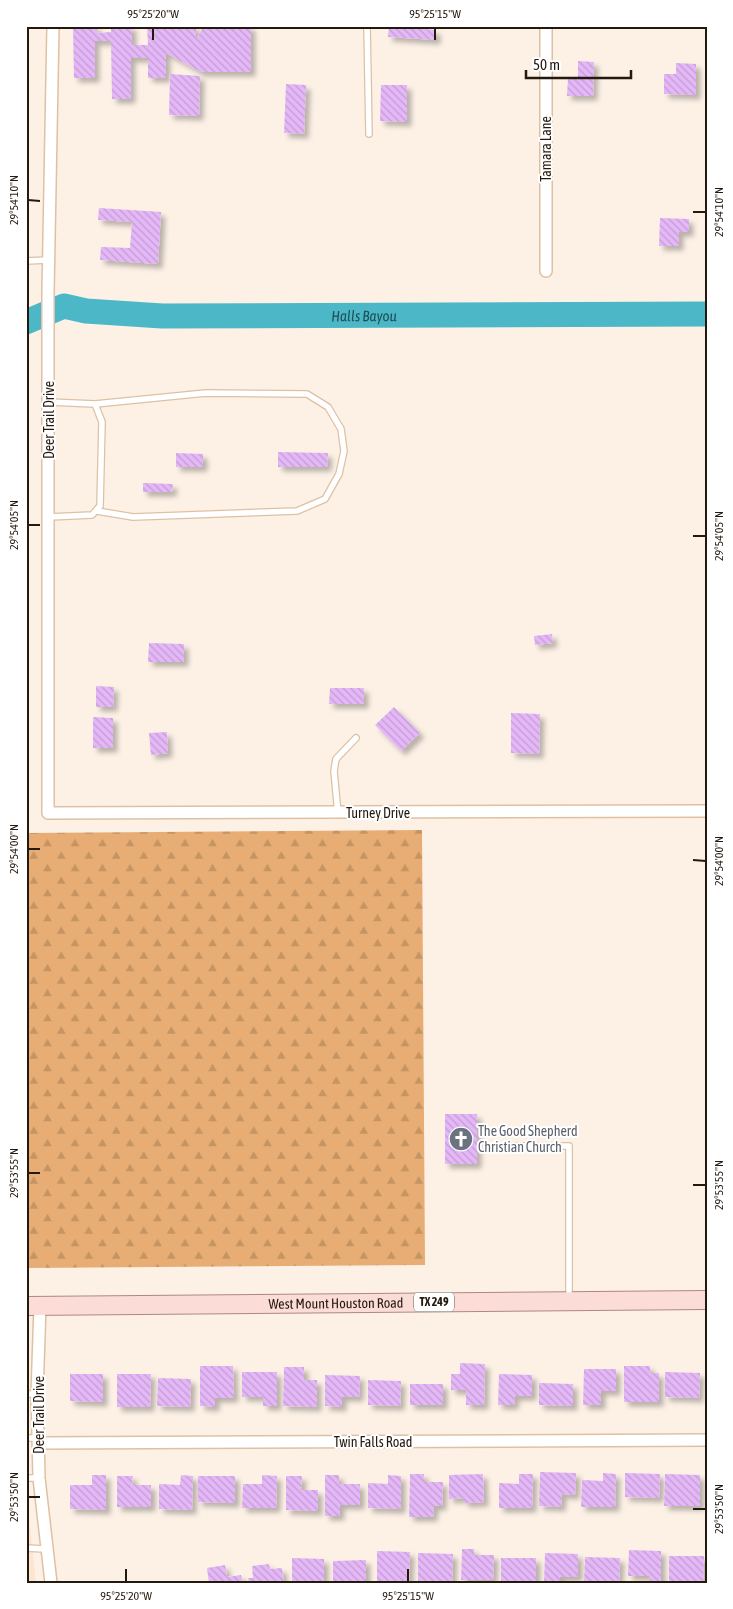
<svg xmlns="http://www.w3.org/2000/svg" width="733" height="1609" viewBox="0 0 733 1609" font-family="'Asap Condensed',sans-serif">
<defs>
<pattern id="forest-firs" width="22" height="20" patternUnits="userSpaceOnUse" patternTransform="scale(1.25)"><rect width="22" height="20" fill="#e7ad74"/><path d="M5 1l3.5 6h-7zM16 11l3.5 6h-7z" fill="#c69463"/></pattern>
<pattern id="building-back-hatch" width="6" height="6" patternUnits="userSpaceOnUse" patternTransform="scale(1.25)"><rect width="6" height="6" fill="#e4b7f7"/><path d="M-1 5l2 2M0 0l6 6M5-1l2 2" fill="none" stroke="#c39dd3"/></pattern>
<filter id="shadow"><feDropShadow dx="4.5" dy="4.5" stdDeviation="2.5" flood-color="#0004"/></filter>
</defs>
<rect width="100%" height="100%" fill="#fdf1e6"/>
<polygon fill="#fce6d2" points="26,1360 27,1496 36,1583 26,1583"/>
<polygon fill="url(#forest-firs)" points="422,830 425,1265 26,1268 26,833"/>
<g fill="none" stroke-linecap="round" stroke-linejoin="round">
<path stroke="#4bb7c7" stroke-width="25" id="s1" d="M26 322 64 306 86 311 162 316 707 314"/>
</g>
<g fill="url(#building-back-hatch)" filter="url(#shadow)">
<polygon points="73,26 97,26 97,33 111,32 111,26 132,26 132,45 148,45 147,26 196,26 196,39 204,26 251,26 251,72 201,72 166,53 166,78 148,78 148,58 131,58 131,99 112,99 111,41 95,41 95,78 74,78"/>
<polygon points="389,26 436,30 436,40 388,37"/>
<polygon points="578,61 594,62 593,96 567,96 568,78 578,78"/>
<polygon points="676,63 696,64 696,95 664,94 664,74 676,74"/>
<polygon points="170,74 200,76 199,116 169,115"/>
<polygon points="286,84 306,85 304,134 284,133"/>
<polygon points="381,85 407,85 407,122 380,121"/>
<polygon points="99,208 161,212 158,264 100,260 101,247 130,248 132,222 98,220"/>
<polygon points="660,218 689,219 689,232 679,232 679,246 659,246"/>
<polygon points="278,452 328,453 327,467 278,467"/>
<polygon points="176,453 203,454 203,467 176,467"/>
<polygon points="143,483 173,484 172,492 143,492"/>
<polygon points="552,634 553,643 535,645 534,636"/>
<polygon points="149,643 184,644 184,662 148,662"/>
<polygon points="96,686 114,687 113,707 96,707"/>
<polygon points="330,688 364,688 364,704 329,704"/>
<polygon points="394,707 420,733 401,751 375,725"/>
<polygon points="511,713 540,714 539,754 511,753"/>
<polygon points="93,717 113,718 113,748 93,748"/>
<polygon points="167,732 168,753 151,755 149,733"/>
<rect x="445" y="1114" width="32" height="50"/>
<polygon points="460,1363 485,1364 484,1405 466,1405 466,1390 451,1390 451,1374 460,1374"/>
<polygon points="200,1366 233,1366 234,1398 215,1398 215,1407 200,1406"/>
<polygon points="624,1366 650,1366 650,1373 659,1373 659,1402 624,1402"/>
<polygon points="284,1367 304,1367 304,1380 317,1380 317,1407 283,1406"/>
<polygon points="584,1369 616,1369 616,1391 601,1391 601,1405 583,1405"/>
<polygon points="242,1372 277,1372 277,1406 263,1406 263,1397 242,1397"/>
<polygon points="665,1372 700,1373 699,1398 665,1397"/>
<polygon points="70,1374 103,1374 103,1402 70,1401"/>
<polygon points="117,1374 151,1374 150,1407 117,1407"/>
<polygon points="499,1374 532,1375 532,1396 515,1396 514,1405 498,1405"/>
<polygon points="325,1375 360,1376 359,1397 342,1397 342,1407 325,1406"/>
<polygon points="158,1378 191,1379 190,1407 157,1406"/>
<polygon points="368,1380 401,1381 400,1406 368,1405"/>
<polygon points="539,1383 573,1384 573,1406 539,1405"/>
<rect x="410" y="1384" width="33" height="21"/>
<polygon points="540,1472 576,1473 575,1495 562,1494 561,1507 539,1506"/>
<polygon points="603,1473 616,1474 615,1507 581,1507 582,1480 603,1481"/>
<polygon points="625,1473 660,1474 659,1498 625,1497"/>
<polygon points="410,1474 424,1474 424,1482 443,1482 442,1506 434,1506 433,1517 409,1517"/>
<polygon points="483,1474 484,1502 464,1503 464,1498 449,1499 449,1475"/>
<polygon points="519,1474 533,1474 532,1508 499,1508 499,1483 519,1484"/>
<polygon points="665,1474 700,1475 700,1506 664,1506"/>
<polygon points="92,1475 106,1475 106,1510 70,1509 70,1485 92,1485"/>
<polygon points="181,1475 193,1476 192,1510 159,1509 159,1484 180,1485"/>
<polygon points="262,1475 277,1476 276,1508 242,1508 243,1484 262,1484"/>
<polygon points="325,1475 339,1475 339,1484 360,1484 360,1505 340,1505 340,1516 325,1516"/>
<polygon points="388,1475 401,1476 401,1509 368,1508 368,1483 388,1484"/>
<polygon points="117,1476 133,1476 132,1485 151,1485 151,1507 117,1507"/>
<polygon points="198,1476 235,1476 235,1503 198,1502"/>
<polygon points="286,1476 302,1476 301,1490 318,1490 318,1511 286,1510"/>
<polygon points="462,1549 474,1549 474,1555 494,1555 493,1580 461,1580"/>
<polygon points="629,1550 661,1551 661,1583 649,1583 650,1576 628,1576"/>
<polygon points="377,1551 410,1552 409,1583 377,1583"/>
<polygon points="418,1553 453,1554 452,1583 418,1583"/>
<polygon points="545,1553 578,1554 578,1577 560,1577 560,1583 544,1583"/>
<polygon points="669,1556 704,1556 703,1583 669,1583"/>
<polygon points="585,1557 620,1558 619,1583 584,1583"/>
<polygon points="292,1558 324,1559 324,1583 292,1583"/>
<rect x="501" y="1558" width="35" height="24"/>
<polygon points="366,1560 366,1583 333,1583 333,1561"/>
<polygon points="269,1564 270,1569 282,1568 284,1583 249,1583 248,1578 253,1578 252,1566"/>
<polygon points="225,1565 227,1577 241,1575 243,1583 209,1583 207,1568"/>
</g>
<g fill="none" stroke-linecap="round" stroke-linejoin="round">
<g stroke="#dec1a5" stroke-width="8">
<g id="service">
<polyline points="367,26 369,134"/>
<polyline points="26,261 48,260"/>
<polyline points="95,404 206,393 307,394 328,407 341,429 344,451 339,474 325,499 297,511 133,517 97,511"/>
<polyline points="49,517 92,515 100,506 102,422 95,404 49,402"/>
<polyline points="338,814 334,771 336,759 356,738"/>
<polyline points="505,1146 569,1146 569,1299"/>
<polyline points="26,1394 37,1394"/>
<polyline points="26,1438 38,1438"/>
<polyline points="26,1478 39,1478"/>
<polyline points="26,1548 45,1549"/>
</g>
</g>
<g stroke="#dec1a5" stroke-width="14">
<g id="minor">
<polyline points="53,26 48,292 48,813 707,811"/>
<polyline points="546,271 546,26"/>
<polyline points="40,1306 37,1394 39,1478 51,1583"/>
<polyline points="39,1443 707,1440"/>
</g>
</g>
<g stroke="#ae887e" stroke-width="20">
<g id="primary">
<path id="s2" d="M26 1306 707 1300"/>
</g>
</g>
<use href="#service" stroke="#fff" stroke-width="5.5"/>
<use href="#minor" stroke="#fff" stroke-width="11"/>
<use href="#primary" stroke="#fbdcd6" stroke-width="18"/>
</g>
<path fill="none" stroke="#24190f" stroke-width="2" d="M153 40V28M435 40V28M28 200 40 201M693 212H706M28 525H40M693 536H706M28 849H40M693 860 706 861M28 1173H40M693 1185H706M28 1497H40M693 1509H706M126 1582V1569M408 1582V1569"/>
<defs>
<g id="church-disc" transform="scale(1.25)"><circle r="9.5" fill="#6b7280" stroke="#fff"/><path d="M-1.2-6h2.4v3.5h3.3v2.4h-3.3V6h-2.4V-.1h-3.3v-2.4h3.3Z" fill="#fff"/></g>
</defs>
<g fill-rule="evenodd">
<use href="#church-disc" x="461" y="1139"/>
</g>
<g text-anchor="middle" dominant-baseline="central" stroke-width="4" stroke-linejoin="round" paint-order="stroke">
<rect fill="#fff" stroke="#665e57" stroke-width="1" x="414" y="1292.5" width="40" height="19" rx="4"/>
<g font-size="12" font-weight="bold" fill="#24190f">
<text x="434" y="1302">TX 249</text>
</g>
<g font-size="14" fill="#24190f" stroke="#fff">
<text transform="translate(546 149) rotate(-90)">Tamara Lane</text>
<text transform="translate(49 420) rotate(-90)">Deer Trail Drive</text>
<text x="378" y="813">Turney Drive</text>
<text stroke="none"><textPath href="#s2" startOffset="310">West Mount Houston Road</textPath></text>
<text transform="translate(39 1415) rotate(-90)">Deer Trail Drive</text>
<text x="373" y="1442">Twin Falls Road</text>
</g>
<g font-size="14" fill="#5b616d" stroke="#fff" text-anchor="start">
<text x="478" y="1131">The Good Shepherd<tspan x="478" dy="16">Christian Church</tspan></text>
</g>
<g font-size="15" font-style="italic" fill="#1f4e55" stroke="#fff">
<text stroke="none"><textPath href="#s1" startOffset="342">Halls Bayou</textPath></text>
</g>
</g>
<rect width="733" height="1609" fill="none" stroke="#ffffff" stroke-width="55"/>
<path d="M526 70v8h105v-8" fill="none" stroke="#24190f" stroke-width="2.5"/>
<text x="533" y="70" font-size="15" fill="#24190f" stroke="#ffffff" stroke-width="4" paint-order="stroke">50 m</text>
<rect x="28" y="28" width="678" height="1554" fill="none" stroke="#24190f" stroke-width="2"/>
<g font-size="12" text-anchor="middle" fill="#24190f">
<text x="153" y="18">95°25'20"W</text>
<text x="435" y="18">95°25'15"W</text>
<text transform="translate(14 200) rotate(-90)" y="4">29°54'10"N</text>
<text transform="translate(719 212) rotate(-90)" y="4">29°54'10"N</text>
<text transform="translate(14 525) rotate(-90)" y="4">29°54'05"N</text>
<text transform="translate(719 536) rotate(-90)" y="4">29°54'05"N</text>
<text transform="translate(14 849) rotate(-90)" y="4">29°54'00"N</text>
<text transform="translate(719 861) rotate(-90)" y="4">29°54'00"N</text>
<text transform="translate(14 1173) rotate(-90)" y="4">29°53'55"N</text>
<text transform="translate(719 1185) rotate(-90)" y="4">29°53'55"N</text>
<text transform="translate(14 1497) rotate(-90)" y="4">29°53'50"N</text>
<text transform="translate(719 1509) rotate(-90)" y="4">29°53'50"N</text>
<text x="126" y="1600">95°25'20"W</text>
<text x="408" y="1600">95°25'15"W</text>
</g>
</svg>
